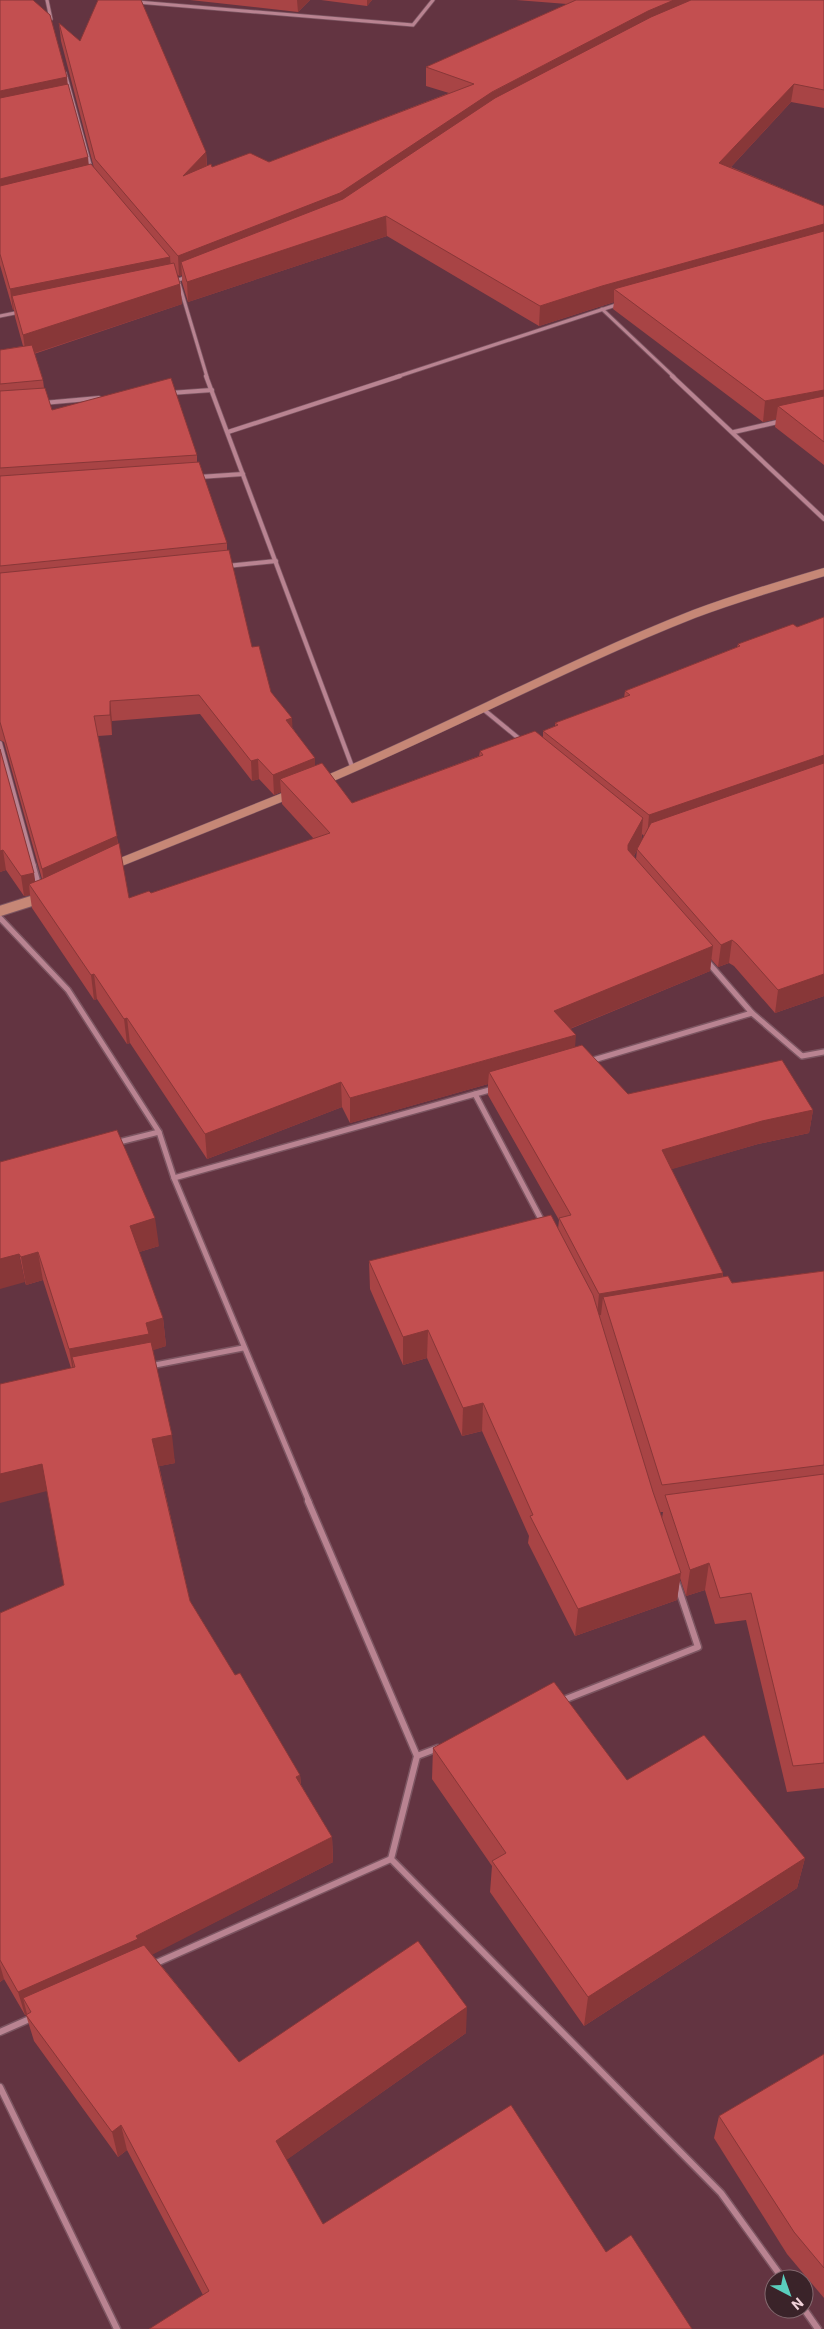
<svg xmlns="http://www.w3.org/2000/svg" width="824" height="2329" viewBox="0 0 824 2329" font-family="Roboto,sans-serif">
<rect width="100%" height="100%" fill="#633441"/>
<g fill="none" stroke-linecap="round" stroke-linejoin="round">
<g stroke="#7c5561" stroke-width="4.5">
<g id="minor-far3">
<polyline points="47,0 51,19"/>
<polyline points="137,2 413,25 433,0"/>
<polyline points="65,73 91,168"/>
<polyline points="187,277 178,280 207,377"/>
<polyline points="602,309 674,377"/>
<polyline points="0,316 20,312"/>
<polyline points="396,377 619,304"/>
</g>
</g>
<g stroke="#7c5561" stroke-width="5.5">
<g id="minor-far2">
<polyline points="206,376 353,769"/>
<polyline points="672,376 824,519"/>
<polyline points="170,393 212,390"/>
<polyline points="43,403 99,398"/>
<polyline points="228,432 400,376"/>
<polyline points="734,432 782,421"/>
<polyline points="199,477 243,474"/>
<polyline points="227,566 276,561"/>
<polyline points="483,709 522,741"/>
<polyline points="0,743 34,866"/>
</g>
</g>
<g stroke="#7c5561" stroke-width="8">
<g id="minor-far1">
<polyline points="33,865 39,886"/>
<polyline points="0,918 68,990 159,1132 174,1178 309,1502"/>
<polyline points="752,1013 802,1056 824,1052"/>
<polyline points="590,1061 752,1013 706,960"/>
<polyline points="475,1094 543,1223"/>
<polyline points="115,1143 159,1132"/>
<polyline points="174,1178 493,1089"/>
<polyline points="150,1366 243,1348"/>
</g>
</g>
<g stroke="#7c5561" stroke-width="9">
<g id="minor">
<polyline points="308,1501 417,1756 391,1859 721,2193 783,2279"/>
<polyline points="561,1701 698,1647 677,1584"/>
<polyline points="417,1756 438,1748"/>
<polyline points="154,1964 391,1859"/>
<polyline points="0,2032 34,2017"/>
<polyline points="0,2087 117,2329"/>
<polyline points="804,2309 818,2329"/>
</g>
</g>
<g stroke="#7c5561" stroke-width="9">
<g id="secondary-far1">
<path d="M321 782C447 729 567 664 694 614 737 598 780 585 824 572"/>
<polyline points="111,866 293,793"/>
</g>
</g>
<g stroke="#7c5561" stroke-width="12">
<g id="secondary">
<polyline points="109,867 114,865"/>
<polyline points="0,911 44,897"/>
</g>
</g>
<use href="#minor-far3" stroke="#b98391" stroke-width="3"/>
<use href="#minor-far2" stroke="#b98391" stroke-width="4"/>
<use href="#minor-far1" stroke="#b98391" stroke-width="5"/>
<use href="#minor" stroke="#b98391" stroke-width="6"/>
<use href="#secondary-far1" stroke="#c68776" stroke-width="8"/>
<use href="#secondary" stroke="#c68776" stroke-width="10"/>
</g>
<g fill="#a84445" fill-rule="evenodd">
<path d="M0 0 67 77V84L88 157V164L94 168 61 41 59 23 206 152 207 165 212 167 269 162 449 93 426 86V67L567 4 516 0H824V108L791 102 731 167 824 206V465L775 427 776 419 763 422 613 309 614 302 539 326 387 236 188 302 182 282V275L179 276 177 274 180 284 182 304 34 354 43 380 44 388 52 410 197 455V462L227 543V550L252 647 271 692 315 765 352 803 479 756 480 751 543 737V731L555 726V723L624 698 625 691 737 647 738 644 797 627 824 617V996L775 1013 734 966 729 963 718 967 711 959 710 971 570 1029 575 1047 628 1094 813 1110 809 1133 758 1144 671 1169 723 1273V1277L732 1283 824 1271V1788L787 1792 746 1620 715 1624 705 1590 686 1596 680 1578 677 1600 575 1636 528 1543 529 1536 482 1431 462 1436 427 1358 403 1365 370 1289 369 1261 558 1229 559 1220 488 1095V1084L350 1123 342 1107 207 1159 130 1043 127 1044 97 999 94 1000 32 908 30 895 24 896 6 870 0 872V749L35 882 42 879 4 742 0 740V350L23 346 15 317 14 310H13L0 265ZM200 714 252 781 259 779 274 795 281 792 282 804 314 839 151 893 129 898 118 843 98 736 112 735V721ZM642 834 644 836 641 841ZM637 850 636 859 634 856ZM660 1512H663L662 1518Z"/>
<polygon points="190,0 310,0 298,12"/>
<polygon points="321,0 372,0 367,6"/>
<polygon points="0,1162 159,1246 139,1252 163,1318 166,1346 152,1350 175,1463 159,1466 190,1601 235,1675 300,1775 301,1785 332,1837 333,1862 152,1954 239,2062 466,2033 286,2160 323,2224 606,2252 692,2329 203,2295 127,2150 118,2157 34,2041 26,2015 27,2014 25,2015 4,1979 0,1982 0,1613 64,1585 71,1368 43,1280 26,1285 25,1282"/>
<polygon points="433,1748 627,1780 805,1858 797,1888 584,2026 490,1892 492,1866 432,1779"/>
<polygon points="824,2054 824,2298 787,2254 714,2138 719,2116"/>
</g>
<g fill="#883738">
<polygon points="297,0 310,0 298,12"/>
<polygon points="367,0 372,0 367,6"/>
<polygon points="674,0 713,0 340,212 181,262 182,275 179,276 178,256 648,11"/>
<polygon points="67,77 69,96 0,111 0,91"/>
<polygon points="794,84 791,102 717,182 719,163"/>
<polygon points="206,152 207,171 183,176"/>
<polygon points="88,157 90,177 0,199 0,179"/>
<polygon points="386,216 387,236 188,302 187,282"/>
<polygon points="824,224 824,235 614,289 614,302 539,326 540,306 602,286"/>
<polygon points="170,257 172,278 12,296 14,310 13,310 10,289"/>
<polygon points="180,284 182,304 26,356 23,335"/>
<polygon points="824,390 824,410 778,406 776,419 763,422 765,401"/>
<polygon points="110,701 112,721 112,735 110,715"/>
<polygon points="292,718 293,738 286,720"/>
<polygon points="824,755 824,768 647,838 649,815"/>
<polygon points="315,758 315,778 280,779 281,792 274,795 273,775"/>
<polygon points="258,759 259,779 252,781 251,761"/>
<polygon points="643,818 641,843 626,870 628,845"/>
<polygon points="117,836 119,856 45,889 42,869"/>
<polygon points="3,850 6,870 0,872 0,851"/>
<polygon points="34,873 37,893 29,884 30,895 24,896 21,876"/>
<polygon points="732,940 729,963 718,967 721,945"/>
<polygon points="713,946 710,971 552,1036 554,1011"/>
<polygon points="94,974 97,999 94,1000 91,975"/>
<polygon points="824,974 824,996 775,1013 778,990"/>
<polygon points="127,1018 130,1043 127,1044 124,1019"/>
<polygon points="576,1035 574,1060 489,1072 488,1084 350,1123 350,1098"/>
<polygon points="341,1082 342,1107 207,1159 205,1134"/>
<polygon points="813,1110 809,1133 758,1144 659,1173 662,1150 762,1121"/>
<polygon points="155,1218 159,1246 133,1254 130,1226"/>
<polygon points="38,1252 43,1280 26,1285 21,1257"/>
<polygon points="19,1254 25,1282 0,1289 0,1259"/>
<polygon points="723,1273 720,1295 603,1297 601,1315 597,1316 599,1294"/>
<polygon points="163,1318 166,1346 151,1351 72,1357 75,1377 74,1377 69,1349 146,1323"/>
<polygon points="428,1330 427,1358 403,1365 403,1337"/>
<polygon points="483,1403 482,1431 462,1436 463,1408"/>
<polygon points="172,1435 175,1463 156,1467 152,1439"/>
<polygon points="42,1464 47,1491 0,1503 0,1474"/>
<polygon points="709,1563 705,1590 686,1596 690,1570"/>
<polygon points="681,1573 677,1600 575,1636 578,1609"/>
<polygon points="300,1775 302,1801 296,1777"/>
<polygon points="332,1837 333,1862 142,1960 23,1998 27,2014 25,2015 18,1992 136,1936"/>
<polygon points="805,1858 797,1888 584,2026 588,1997"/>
<polygon points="0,1965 4,1979 0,1982"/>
<polygon points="467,2007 466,2033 278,2166 276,2141"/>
<polygon points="121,2125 127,2150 118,2157 112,2132"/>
</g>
<g fill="#c34f50" stroke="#883738">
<polygon points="0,0 33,0 50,15 67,77 0,91"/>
<polygon points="98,0 141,0 206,152 183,176 211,164 212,167 250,153 269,162 474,84 426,67 576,0 674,0 648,11 492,92 340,193 178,256 95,159 59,23 80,41"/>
<polygon points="691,0 824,0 824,90 794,84 719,163 824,206 824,224 602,286 540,306 386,216 187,282 181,262 343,199 495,98 651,17"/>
<polygon points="68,84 88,157 0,179 0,98"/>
<polygon points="91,164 170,257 10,289 0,254 0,186"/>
<polygon points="824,231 824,390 765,401 614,289"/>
<polygon points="174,263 180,284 23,335 12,296"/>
<polygon points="32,345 43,380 0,384 0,350"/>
<polygon points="171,378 197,455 0,468 0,391 45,388 52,410"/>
<polygon points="824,396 824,442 778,406"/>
<polygon points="199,462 227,543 0,566 0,476"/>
<polygon points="229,550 252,647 259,646 271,692 292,718 286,720 315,758 273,775 258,759 251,761 199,695 110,701 110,715 94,716 117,836 42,869 0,722 0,573"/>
<polygon points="824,617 824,755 649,815 543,731 558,725 555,723 630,695 625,691 740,646 738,644 793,624 797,627"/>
<polygon points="535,731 643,818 628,845 628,850 713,946 554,1011 576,1035 350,1098 341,1082 205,1134 127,1018 124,1019 94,974 91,975 29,884 42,879 119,843 129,898 149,891 151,893 330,833 280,779 322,763 352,803 483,755 480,751"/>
<polygon points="0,749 34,873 21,876 3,850 0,851"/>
<polygon points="824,763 824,974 778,990 737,944 732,940 721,945 637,849 651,823"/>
<polygon points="582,1045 628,1094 782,1060 813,1110 762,1121 662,1150 723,1273 599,1294 559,1218 571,1215 489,1072"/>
<polygon points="117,1130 155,1218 130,1226 163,1318 146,1323 149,1334 69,1349 38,1252 21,1257 19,1254 0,1259 0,1162"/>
<polygon points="551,1215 593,1295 653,1492 681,1573 578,1609 530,1516 533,1515 483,1403 463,1408 428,1330 403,1337 369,1261"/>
<polygon points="824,1271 824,1465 662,1485 603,1297 728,1276 732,1283"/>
<polygon points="151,1342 172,1435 152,1439 190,1601 235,1675 240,1673 300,1775 296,1777 332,1837 136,1936 138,1939 18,1992 0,1960 0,1613 64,1585 42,1464 0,1474 0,1384 75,1367 72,1357"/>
<polygon points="824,1474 824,1763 793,1766 751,1593 720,1598 709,1563 690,1570 665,1495"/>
<polygon points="554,1682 627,1780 704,1735 805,1858 588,1997 492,1861 506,1853 433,1748"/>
<polygon points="418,1941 467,2007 276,2141 323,2224 511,2105 606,2252 631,2235 692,2329 149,2329 209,2291 121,2125 112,2132 26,2015 31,2012 23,1998 144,1945 239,2062"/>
<polygon points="824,2054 824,2268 794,2232 719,2116"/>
</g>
<g transform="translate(789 2294) rotate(139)"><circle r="24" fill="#3a2329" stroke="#83696f"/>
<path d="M0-4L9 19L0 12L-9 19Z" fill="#5acebd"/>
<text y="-8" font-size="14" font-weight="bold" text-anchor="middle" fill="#f0d2d9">N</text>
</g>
</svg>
